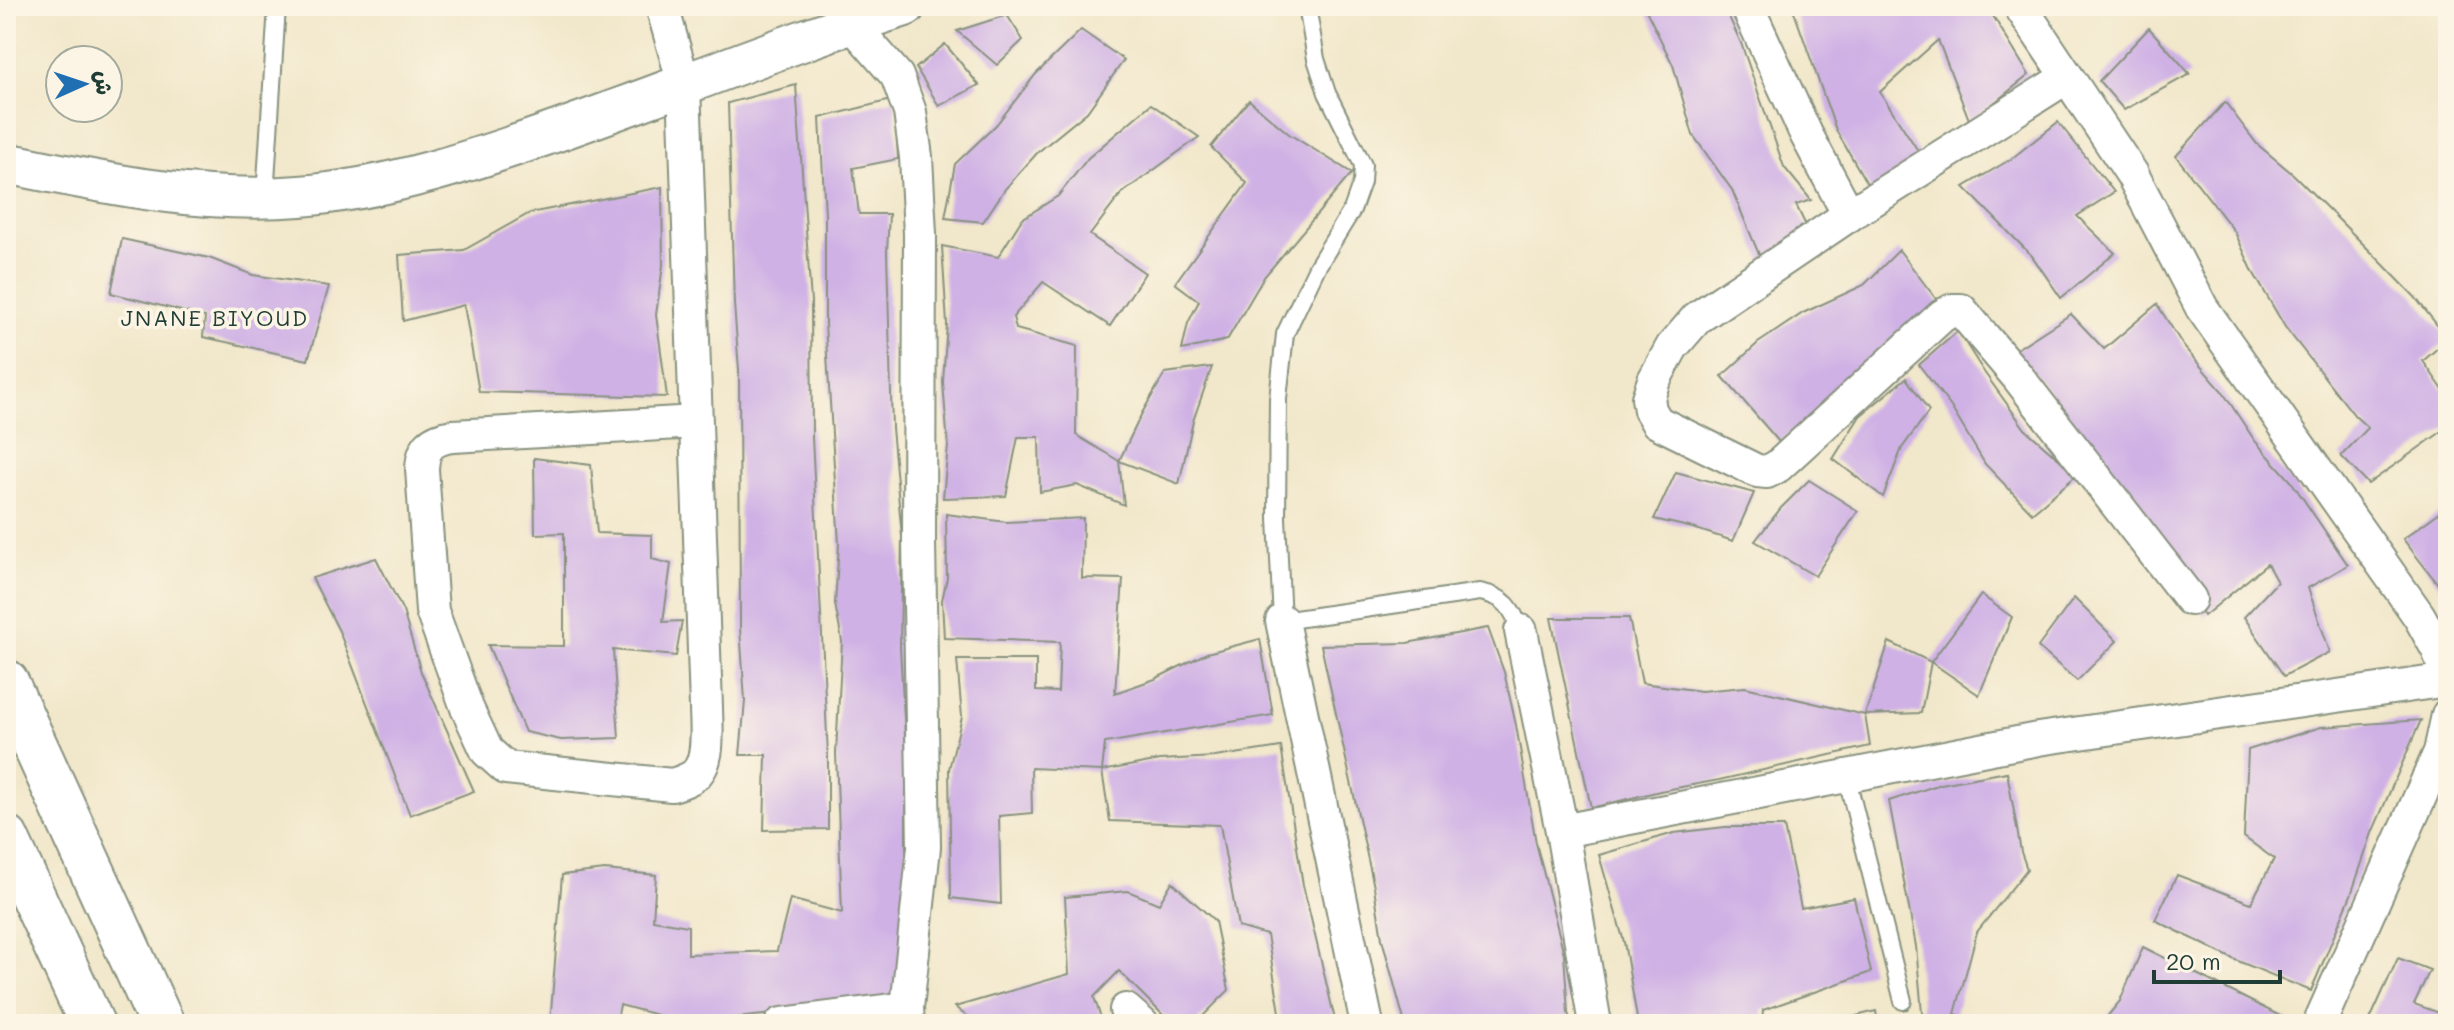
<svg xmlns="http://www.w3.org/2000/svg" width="2454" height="1030" viewBox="0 0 2454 1030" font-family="Mali,'Playpen Sans Arabic',sans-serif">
<rect width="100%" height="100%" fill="#fcf5e5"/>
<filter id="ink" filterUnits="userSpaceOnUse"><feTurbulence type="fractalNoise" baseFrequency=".0125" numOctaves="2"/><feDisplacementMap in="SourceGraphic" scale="16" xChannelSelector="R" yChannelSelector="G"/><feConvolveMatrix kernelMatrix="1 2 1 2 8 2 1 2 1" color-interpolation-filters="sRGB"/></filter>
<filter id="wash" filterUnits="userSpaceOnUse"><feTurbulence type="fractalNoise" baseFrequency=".006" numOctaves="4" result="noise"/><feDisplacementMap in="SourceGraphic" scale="32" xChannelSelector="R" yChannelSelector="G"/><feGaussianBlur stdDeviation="1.8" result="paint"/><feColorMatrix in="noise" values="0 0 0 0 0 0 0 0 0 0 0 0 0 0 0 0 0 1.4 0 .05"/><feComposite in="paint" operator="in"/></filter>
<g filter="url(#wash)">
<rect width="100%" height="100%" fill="#f1e7ca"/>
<g id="blocks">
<g fill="#cfb1e5">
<polygon points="1644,6 1724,6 1741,43 1784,167 1811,200 1796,205 1810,234 1763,264 1732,190 1693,135 1673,65"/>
<polygon points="1792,6 1987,6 2029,75 1970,122 1938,40 1880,92 1924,160 1873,194 1836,130"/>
<polygon points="1007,15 1023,40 997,65 957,31"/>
<polygon points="2149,28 2190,74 2124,110 2099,81"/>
<polygon points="1081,30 1124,60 1087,112 1038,152 1005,189 983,222 945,218 955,164 996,125 1036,74"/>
<polygon points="945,44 979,85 939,106 916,68"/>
<polygon points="796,85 811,302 812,437 828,755 828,829 764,830 766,755 740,755 745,701 740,628 739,370 734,304 728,103"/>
<polygon points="895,99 898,159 853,168 859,214 889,214 887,253 892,428 902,537 900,647 906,754 906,921 899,1001 687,1023 620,1005 616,1024 550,1024 562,875 605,870 656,875 653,920 688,926 688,954 777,951 790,899 842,913 836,753 842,641 835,604 839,544 825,324 825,215 820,118"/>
<polygon points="1249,100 1289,134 1352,173 1264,277 1227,340 1182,350 1188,323 1199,301 1175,283 1247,183 1211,147"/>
<polygon points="2225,102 2257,144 2294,175 2377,258 2414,296 2448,339 2423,361 2448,397 2448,427 2368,484 2341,456 2368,428 2355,416 2285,327 2253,272 2235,232 2176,156"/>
<polygon points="1151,104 1199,137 1121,194 1090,235 1145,273 1110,326 1043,282 1013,317 1016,329 1077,346 1076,435 1119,461 1124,505 1077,485 1040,492 1039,437 1018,437 1006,496 943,498 948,446 943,382 947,324 942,246 998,257 1022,219 1058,196 1088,158"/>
<polygon points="2058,122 2114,192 2077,216 2115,253 2061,298 2032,256 1964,187 2011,159"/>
<polygon points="662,187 663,265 656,315 667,397 479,392 464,305 403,321 399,255 464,250 530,213"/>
<polygon points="122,239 209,258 253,275 329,286 308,360 203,337 205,317 111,293"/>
<polygon points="1899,250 1942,307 1780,443 1722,376 1758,343 1803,313 1864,285"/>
<polygon points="2157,304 2184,347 2222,391 2255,441 2291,481 2348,565 2308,588 2330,652 2284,676 2244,617 2277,582 2267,564 2204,616 2175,563 2094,457 2066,413 2015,350 2071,314 2104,349"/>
<polygon points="1958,331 1984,372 2025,429 2077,475 2032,513 1985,464 1951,407 1919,365"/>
<polygon points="1212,367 1193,421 1179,484 1119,461 1142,413 1165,373"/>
<polygon points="1906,378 1929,411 1902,448 1883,497 1833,459 1860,416"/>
<polygon points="534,458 591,465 597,533 652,535 652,559 671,564 663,622 682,621 676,656 613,650 619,738 561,740 525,732 488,645 564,646 564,533 535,534"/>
<polygon points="1676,472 1754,493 1733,541 1693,528 1654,519"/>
<polygon points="1809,480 1858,511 1815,576 1755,541 1781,508"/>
<polygon points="2448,506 2448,597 2403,539"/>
<polygon points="946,514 1006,522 1083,518 1082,578 1123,579 1115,693 1155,679 1207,653 1260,639 1273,715 1105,743 1102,771 1031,768 1032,813 999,816 1001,904 951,898 949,769 962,717 957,660 1036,660 1036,691 1058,692 1060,642 944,638 942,600 947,578"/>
<polygon points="376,558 403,611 421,672 474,791 410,815 339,631 312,578"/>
<polygon points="1981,595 2012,617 1979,695 1931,662"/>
<polygon points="2074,598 2117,641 2077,681 2038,647"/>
<polygon points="1551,618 1629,618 1642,683 1701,691 1745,687 1865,715 1870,746 1719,780 1660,791 1591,808"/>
<polygon points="1488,628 1504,672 1516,725 1536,843 1564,954 1568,1013 1572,1024 1405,1024 1382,939 1374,887 1321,645 1407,643"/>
<polygon points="1889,642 1931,662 1921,713 1865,715"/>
<polygon points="2421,720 2372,833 2351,895 2311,991 2233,959 2155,920 2177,875 2251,903 2274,859 2244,837 2248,750 2321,727"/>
<polygon points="1281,747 1303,885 1336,1024 1282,1024 1267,935 1238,927 1220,825 1110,821 1102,771 1160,760 1215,757"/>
<polygon points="2007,772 2021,852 2027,869 1977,932 1955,1014 1985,1024 1923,1024 1916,946 1889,801 1941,784"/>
<polygon points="1725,827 1784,827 1801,908 1854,898 1871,972 1763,1010 1762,1024 1638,1024 1624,942 1599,855 1674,833"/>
<polygon points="1172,882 1215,921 1229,990 1195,1024 1172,1024 1119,971 1094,997 1103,1024 976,1024 955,1007 1069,974 1065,897 1128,891 1159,904"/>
<polygon points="2143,947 2296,1024 2101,1024 2120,1001"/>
<polygon points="2398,958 2430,970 2414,1004 2448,1016 2448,1024 2368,1024"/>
<polygon points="1876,1011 1878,1024 1828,1024 1828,1023"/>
</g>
</g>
</g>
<g filter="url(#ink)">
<use href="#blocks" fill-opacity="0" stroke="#88927f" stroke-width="2"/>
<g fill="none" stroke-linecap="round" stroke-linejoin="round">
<g stroke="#88927f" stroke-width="20">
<g id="service">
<path d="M1307 6 1316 59 1327 93 1363 165 1362 182 1352 210 1317 267 1285 334 1278 399 1277 518 1282 621 1480 592C1506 597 1512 608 1521 631"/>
<polyline points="265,197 277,6"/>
<polyline points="1846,775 1903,1001"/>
</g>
</g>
<g stroke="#88927f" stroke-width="36">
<g id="minor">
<path d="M662 6 684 84 706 707C706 727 712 767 690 778 685 781 678 783 672 785L506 768 487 751 467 708 432 611 422 469C423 447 431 439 453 436L696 422"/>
<polyline points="1747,6 1806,134 1849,215"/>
<polyline points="2020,6 2132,174 2202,308 2419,616 2438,650 2448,676"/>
<polyline points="851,23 897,76 910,112 916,157 920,234 919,541 924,847 907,1008 908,1024"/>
<polyline points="2067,77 1849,215 1697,318 1672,347 1654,380 1648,398 1650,410 1657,422 1757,471 1767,472 1778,466 1942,316 1952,310 1961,310 2017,376 2190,599"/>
<polyline points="1282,621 1367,1024"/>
<polyline points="1521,631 1562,831 1595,1024"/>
<polyline points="1562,831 2038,739 2448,680"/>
<polyline points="1126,1010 1142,1024"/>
<polyline points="781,1024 907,1008"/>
<polyline points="2319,1024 2440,752 2448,715"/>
</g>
</g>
<g stroke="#88927f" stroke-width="44">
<path id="tertiary" d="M6 163C103 183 200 204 300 196 388 189 475 160 557 131 674 90 787 43 905 6"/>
</g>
<g stroke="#88927f" stroke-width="48">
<g id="secondary">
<polyline points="6,682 162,1024"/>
<polyline points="6,838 92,1024"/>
</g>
</g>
<use href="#service" stroke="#fff" stroke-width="16"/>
<use href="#minor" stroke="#fff" stroke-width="32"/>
<use href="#tertiary" stroke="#fff" stroke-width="40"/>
<use href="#secondary" stroke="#fff" stroke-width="44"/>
</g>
</g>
<g text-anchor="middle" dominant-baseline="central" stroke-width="7" stroke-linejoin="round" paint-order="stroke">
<g font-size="22" letter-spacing="2" fill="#1f3d34" stroke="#fcf5e5">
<text x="215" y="317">JNANE BIYOUD</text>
</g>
</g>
<rect width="2454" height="1030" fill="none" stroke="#fcf5e5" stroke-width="32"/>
<g transform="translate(84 84) rotate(87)"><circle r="38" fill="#fcf5e5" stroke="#a4ab9e" stroke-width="2"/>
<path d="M0-6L14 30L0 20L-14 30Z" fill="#1f6fb2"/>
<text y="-12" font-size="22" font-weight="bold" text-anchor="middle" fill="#1f3d34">ش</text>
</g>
<path d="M2154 970v12h126v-12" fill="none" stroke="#1f3d34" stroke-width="4"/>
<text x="2166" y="970" font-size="24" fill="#1f3d34" stroke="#fcf5e5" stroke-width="6" paint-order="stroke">20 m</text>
</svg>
